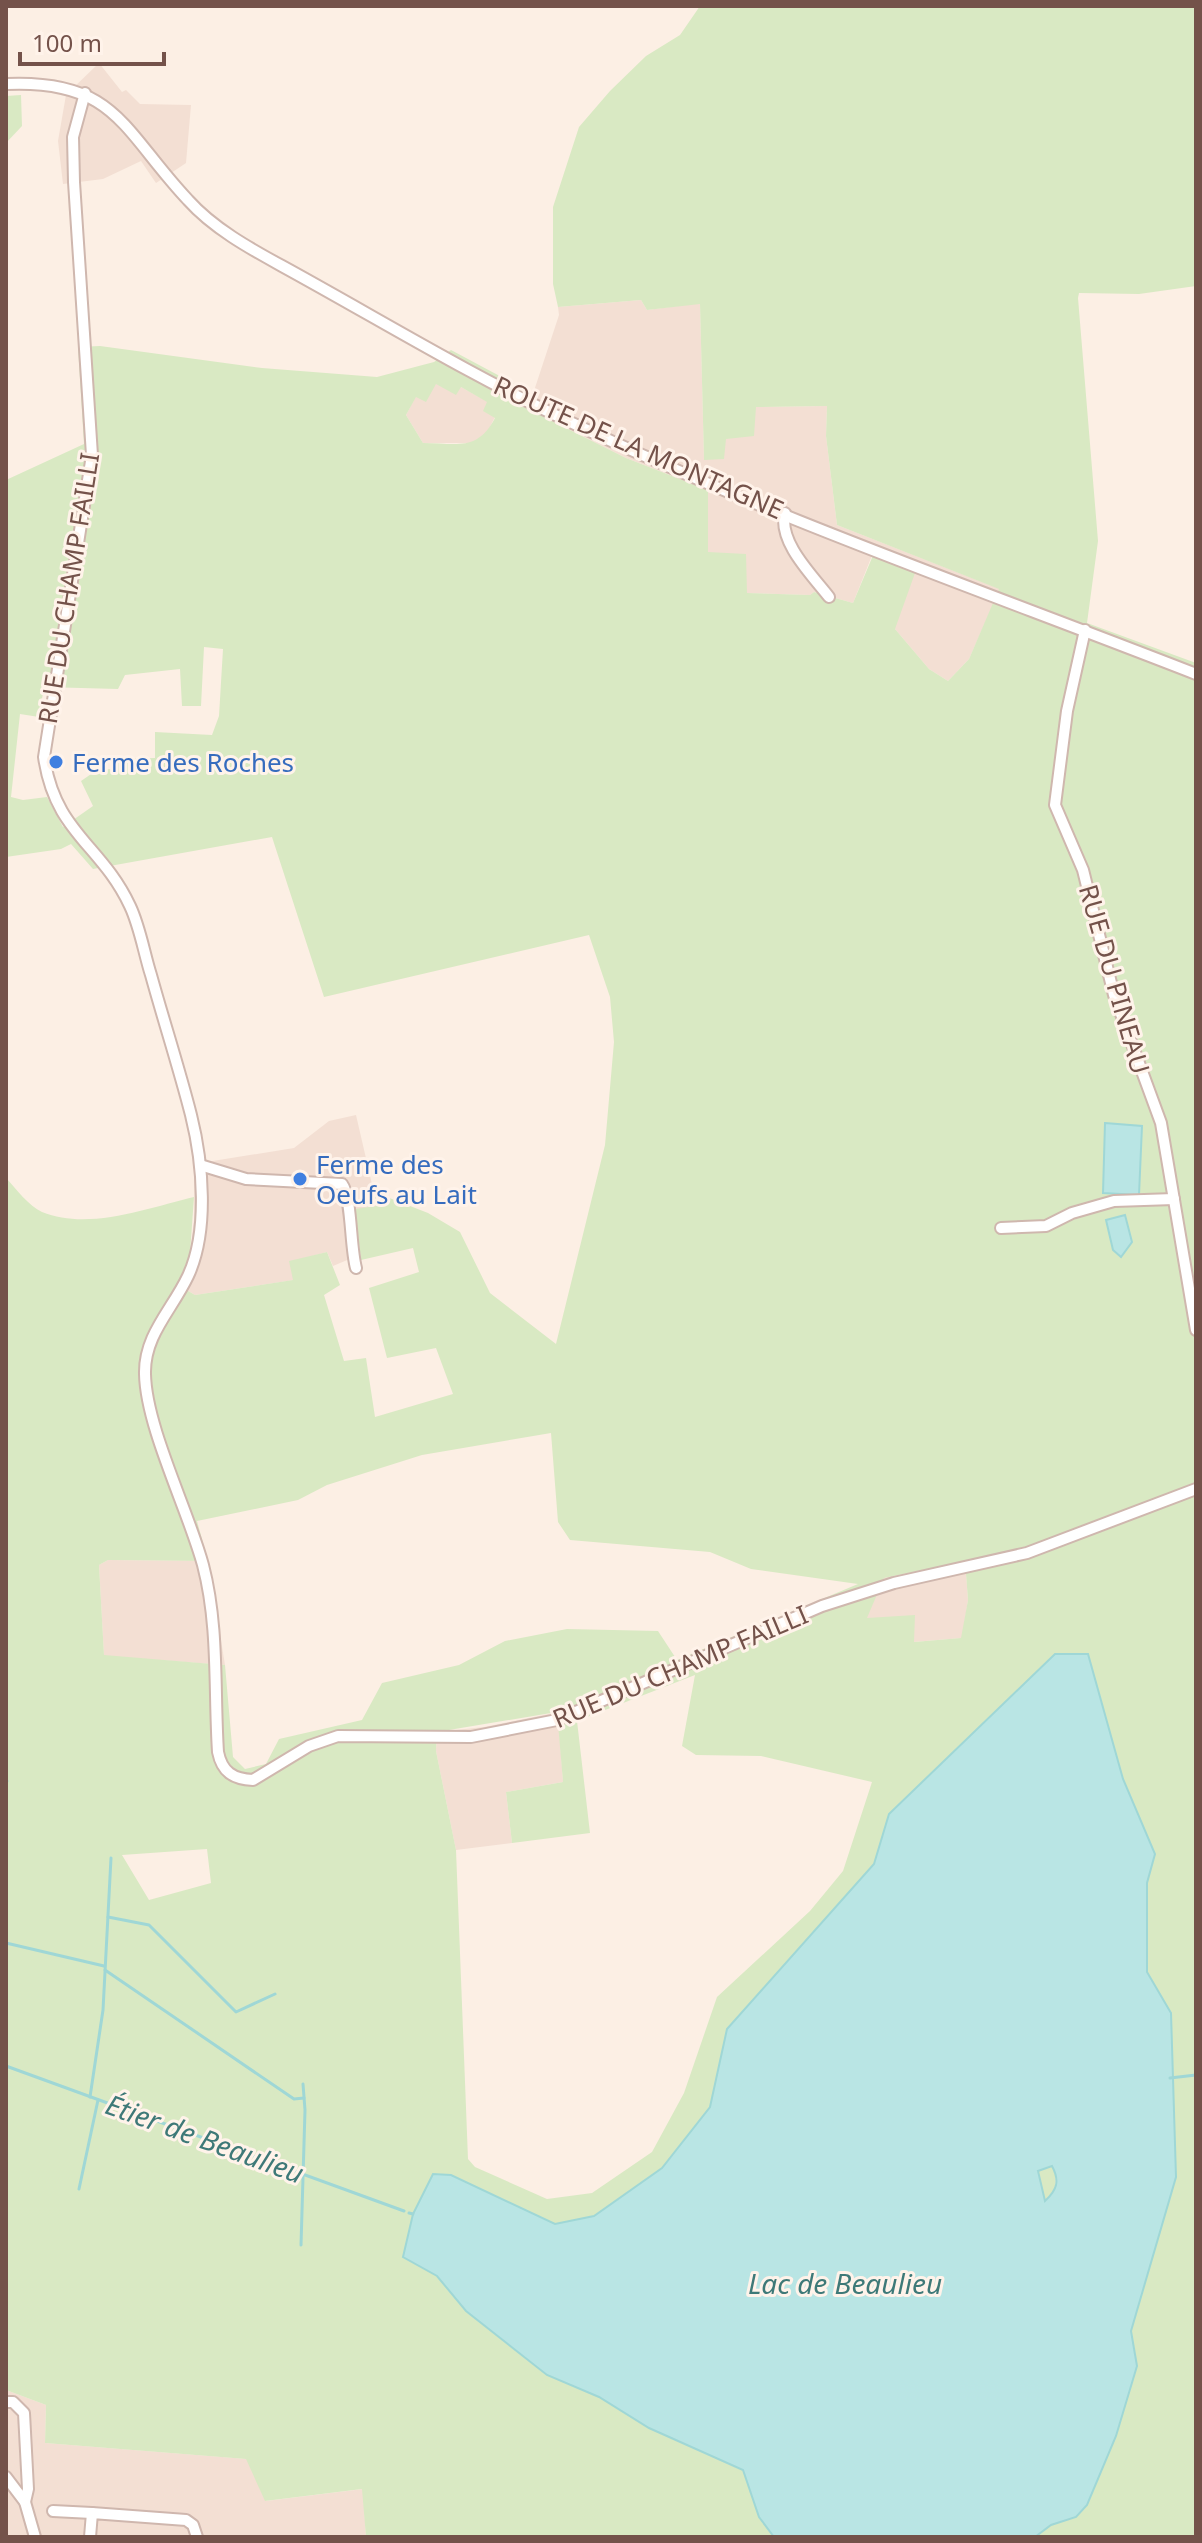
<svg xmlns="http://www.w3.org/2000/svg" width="1202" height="2543" viewBox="0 0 1202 2543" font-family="'Noto Sans',sans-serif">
<rect width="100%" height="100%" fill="#fcefe4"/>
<g fill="#f3dfd3">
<polygon points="99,63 122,92 126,90 140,104 191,105 186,163 156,183 141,161 103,179 63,184 58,141 66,95"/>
<polygon points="641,300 647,310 700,303 704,460 756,407 827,406 826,436 837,525 1000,589 969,659 948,681 929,669 895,629 873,553 853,603 814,592 810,595 747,593 708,552 708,490 626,458 528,409 559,315 558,307"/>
<polygon points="436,384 461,387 488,402 495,417 485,437 471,443 423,443 406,415 416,396"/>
<polygon points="356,1115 377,1206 357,1243 359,1255 333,1266 327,1252 290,1262 294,1280 195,1295 178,1285 190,1253 194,1220 194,1164 294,1148 329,1121"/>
<polygon points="108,1560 208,1561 225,1665 104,1656 99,1565"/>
<polygon points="965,1560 968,1600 962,1638 913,1642 866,1618 883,1578"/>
<polygon points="558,1712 563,1782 506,1792 512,1843 456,1850 436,1751 437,1732 484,1727"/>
<polygon points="6,2390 46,2405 45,2443 247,2459 266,2501 363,2489 366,2537 6,2537"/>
</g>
<g fill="#d9e9c3" fill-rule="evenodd">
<path d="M700 6H1196V286L1139 294 1079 293 1078 298 1098 541 1087 623 1196 663V2537H1035L1051 2525 1076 2517 1087 2505 1116 2436 1137 2366 1131 2331 1176 2177 1171 2013 1147 1972V1883L1154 1854 1123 1779 889 1814 874 1864 727 2029 710 2107 662 2168 594 2216 555 2224 413 2214 403 2257 437 2276 466 2311 547 2375 599 2397 649 2428 743 2470 759 2517 774 2537H366L362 2489 265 2501 246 2459 45 2443 46 2405 6 2390V1178C16 1189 29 1206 42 1212 88 1231 148 1208 194 1197L190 1253 178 1285 195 1295 293 1280 289 1261 327 1252 340 1285 324 1295 344 1361 366 1358 375 1417 453 1394 436 1348 387 1358 369 1288 419 1272 413 1248 361 1260 355 1209 376 1206 374 1192 428 1213 460 1232 490 1293 556 1344 605 1145 614 1042 610 997 589 935 324 997 272 837 93 869 71 844 61 849 6 857V480L84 444 78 347 100 346 262 368 377 377 434 362 451 350 535 395 528 409 626 458 708 490V552L746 554 747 593 810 595 814 592 853 603 874 553 915 573 895 629 929 669 948 681 969 659 999 589 837 525 826 436 827 406 756 407 754 436 726 439 724 459 704 460 700 304 647 310 641 300 558 307 553 284V207L579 127 610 91 646 56 680 35ZM436 384 456 395 461 387 487 402 483 411 495 418C477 452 457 443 423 443L406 415 416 397 426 402ZM204 647 223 649 219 716 212 735 155 732V758L113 759 112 769 97 770 81 781 93 806 63 827 47 797 23 800 11 797 20 714 39 717 44 687 118 689 125 675 180 669 182 706H201ZM551 1433 558 1522 570 1540 710 1552 751 1569 858 1584 677 1660 658 1631 567 1629 505 1641 459 1665 382 1683 362 1720 279 1739 266 1764 245 1769 233 1757 225 1665 104 1655 99 1565 108 1560 208 1561 197 1521 298 1500 327 1485 422 1455ZM965 1561 968 1600 961 1638 914 1642 915 1615 867 1618 884 1578ZM695 1675 682 1746 696 1755 761 1756 872 1782 843 1871 810 1911 717 1997 684 2093 652 2152 592 2193 547 2199 475 2167 468 2159 456 1850 436 1751 437 1732 557 1712 563 1782 506 1792 512 1843 590 1833 577 1721ZM207 1849 211 1883 149 1900 122 1855Z"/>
<polygon points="21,95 22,126 6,143 6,96"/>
<path d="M1052 2165C1059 2182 1056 2190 1044 2202L1038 2171Z"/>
</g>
<g fill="#b9e5e4" stroke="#9fd7d6" stroke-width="2" fill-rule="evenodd">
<polygon points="1105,1123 1142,1126 1139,1195 1103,1193"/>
<polygon points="1125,1215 1132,1242 1121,1257 1113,1250 1106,1220"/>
<path d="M1055 1654H1088L1123 1779 1155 1854 1147 1883V1972L1171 2013 1176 2177 1131 2331 1137 2366 1116 2436 1087 2505 1076 2517 1051 2525 1035 2537H774L759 2517 743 2470 649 2428 599 2397 547 2375 466 2311 437 2276 403 2257 413 2214 433 2174 451 2175 555 2224 594 2216 662 2168 710 2107 727 2029 874 1864 889 1814ZM1052 2166C1060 2181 1057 2190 1045 2201L1038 2171Z"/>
</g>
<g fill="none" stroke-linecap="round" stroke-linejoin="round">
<g stroke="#9fd7d6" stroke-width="3">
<polyline points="6,1783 7,1781"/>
<polyline points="108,1917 149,1925 236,2012 275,1994"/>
<polyline points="6,1943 104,1966"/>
<polyline points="105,1970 294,2099 304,2098"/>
<polyline points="6,2066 404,2211"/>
<polyline points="1170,2078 1196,2075"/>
<polyline points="90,2097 103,2010 111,1858"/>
<polyline points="79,2189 98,2100"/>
<polyline points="409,2213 413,2214"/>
<polyline points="301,2245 305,2110 303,2084"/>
</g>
<g stroke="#cfb7ae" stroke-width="14">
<g id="minor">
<path d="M6 84C116 79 123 131 188 200 213 228 249 248 282 266 377 318 470 375 568 421 771 517 986 592 1196 674"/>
<path d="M85 93 73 137 74 182 92 455 44 757C55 833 101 844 130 906 140 927 144 953 151 975 164 1022 179 1068 191 1115 203 1163 209 1231 188 1276 172 1310 144 1335 145 1374 146 1427 188 1510 203 1565 219 1626 214 1690 218 1752 222 1772 233 1779 253 1780L309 1746 338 1736 471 1737 557 1720 822 1606 894 1583 1027 1553 1196 1489"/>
<path d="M785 513C778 542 812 575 829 597"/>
<polyline points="1085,630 1067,711 1055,805 1083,870 1114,995 1161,1123 1196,1330"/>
<path d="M200 1165 246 1179 342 1184C352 1198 350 1246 356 1268"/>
<polyline points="1001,1228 1046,1226 1072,1213 1114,1201 1174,1199"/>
<polyline points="6,2402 13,2402 24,2413 28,2489 25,2502"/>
<polyline points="6,2477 25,2502 35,2537"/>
<polyline points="53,2511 92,2513"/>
<polyline points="90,2537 92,2513 186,2520 193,2525 197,2537"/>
</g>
</g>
<use href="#minor" stroke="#fff" stroke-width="10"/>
</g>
<g fill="#3f7fe0" stroke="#fff3ea" stroke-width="3">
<circle cx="56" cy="762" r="8"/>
<circle cx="300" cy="1179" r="8"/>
</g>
<g text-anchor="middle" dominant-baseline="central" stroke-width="6" stroke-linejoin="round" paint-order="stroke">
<g font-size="26" fill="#74524a" stroke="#fff3ea">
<text transform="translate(639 447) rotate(24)">ROUTE DE LA MONTAGNE</text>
<text transform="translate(68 588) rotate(-81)">RUE DU CHAMP FAILLI</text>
<text transform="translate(1115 979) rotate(74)">RUE DU PINEAU</text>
<text transform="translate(680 1666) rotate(-23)">RUE DU CHAMP FAILLI</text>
</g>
<g font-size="26" fill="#366cbe" stroke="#fff3ea" text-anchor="start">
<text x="72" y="762">Ferme des Roches</text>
<text x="316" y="1164">Ferme des<tspan x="316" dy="30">Oeufs au Lait</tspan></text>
</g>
<g font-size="28" font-style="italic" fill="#3e7978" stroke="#fff3ea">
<text transform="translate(205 2138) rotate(20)">Étier de Beaulieu</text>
<text x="845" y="2283">Lac de Beaulieu</text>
</g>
</g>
<rect width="1202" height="2543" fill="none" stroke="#74524a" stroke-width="16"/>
<path d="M20 52v12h144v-12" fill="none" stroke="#74524a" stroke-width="4"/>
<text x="32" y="52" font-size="24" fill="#74524a" stroke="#fff3ea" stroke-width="6" paint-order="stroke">100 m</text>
</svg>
